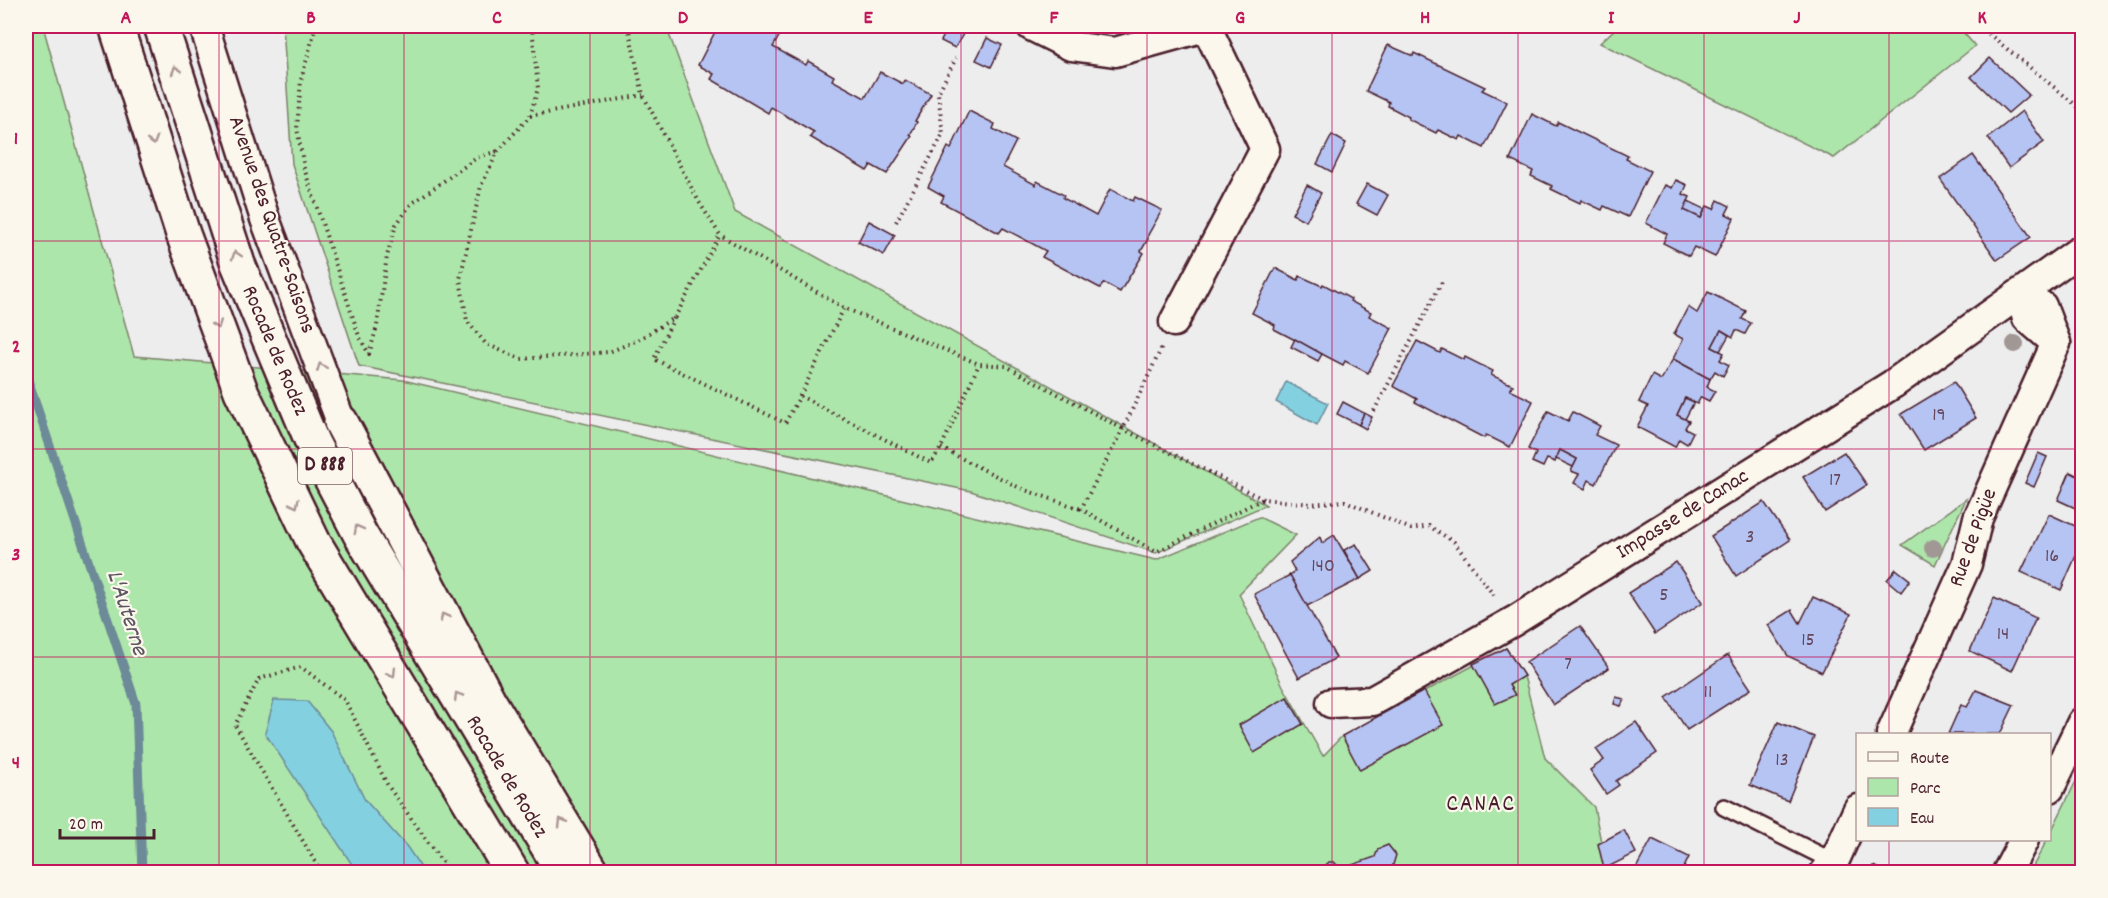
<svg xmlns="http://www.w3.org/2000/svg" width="2108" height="898" viewBox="0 0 2108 898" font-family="Dekko,sans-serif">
<rect width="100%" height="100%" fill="#ededee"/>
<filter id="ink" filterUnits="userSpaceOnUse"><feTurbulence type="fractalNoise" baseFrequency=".0167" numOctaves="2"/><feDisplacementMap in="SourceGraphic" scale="12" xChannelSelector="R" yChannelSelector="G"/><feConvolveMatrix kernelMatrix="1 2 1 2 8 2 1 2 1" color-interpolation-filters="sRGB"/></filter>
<g filter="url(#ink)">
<g fill="#ade6aa" stroke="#7c826a" stroke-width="1.5">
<polygon points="26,26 43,26 134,356 403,380 1156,560 1259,517 1296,535 1239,594 1283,686 1323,756 1342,736 1506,648 1524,676 1545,758 1594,807 1607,872 26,872"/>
<polygon points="283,26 666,26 735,212 1266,505 1156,553 971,491 359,366 292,164"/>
<polygon points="1618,26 1958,26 1975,46 1834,158 1600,43"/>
<polygon points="1966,499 1935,565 1902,545"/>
<polygon points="2082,769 2082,872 2030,872 2047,840 2050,840 2050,834"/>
</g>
<g fill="#83d1e0" stroke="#6c8a98" stroke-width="1.5">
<polygon points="1286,382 1328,403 1317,425 1276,402"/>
<polygon points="274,700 307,701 331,731 365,800 407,847 422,869 422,872 357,872 265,733"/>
</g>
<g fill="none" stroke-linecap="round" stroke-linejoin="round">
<polyline stroke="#6c8a98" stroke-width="9" points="26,374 136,704 142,872"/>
</g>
<g fill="#b6c4f4" stroke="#4a1f2b" stroke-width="1.5">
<polygon points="718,26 785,26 773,47 806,65 808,61 834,76 832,80 865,98 880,72 903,84 905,80 931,94 915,121 917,122 910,135 912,136 887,174 871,165 867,171 810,137 814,132 771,107 768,113 711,79 714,74 698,65"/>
<polygon points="949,26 967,27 955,48 941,41"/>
<polygon points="987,38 1002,45 991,67 976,60"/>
<polygon points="1388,45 1413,56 1414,53 1485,87 1482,90 1507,102 1484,148 1461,136 1459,140 1438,130 1436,133 1408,119 1409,117 1388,106 1389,102 1366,91"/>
<polygon points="1990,58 2029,95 2008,113 1971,77"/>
<polygon points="969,111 995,124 993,129 1016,141 1003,167 1036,185 1037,181 1064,195 1063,198 1096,216 1110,189 1133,201 1135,197 1162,210 1148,235 1148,239 1141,251 1144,253 1120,292 1104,283 1100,288 1042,257 1046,251 1003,228 999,233 941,202 944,196 928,187 948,147 951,149"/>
<polygon points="2022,111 2044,142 2009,168 1988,138"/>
<polygon points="1532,114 1556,126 1558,122 1628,156 1626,159 1650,171 1628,217 1604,206 1602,210 1581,200 1580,203 1551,189 1552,186 1531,176 1533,171 1510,160"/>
<polygon points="1332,135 1346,143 1332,172 1317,164"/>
<polygon points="1973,155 2031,237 1997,260 1940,179"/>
<polygon points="1676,180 1687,185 1683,194 1690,197 1684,210 1701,218 1707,206 1714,209 1718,200 1730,206 1726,214 1734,218 1715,257 1694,247 1689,256 1663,243 1667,234 1646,223 1665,185 1672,188"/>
<polygon points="1367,184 1388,195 1377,215 1356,204"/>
<polygon points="1307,185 1321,193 1306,221 1292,214"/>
<polygon points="1688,201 1705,209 1701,218 1684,210"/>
<polygon points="869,221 895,235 884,255 858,242"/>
<polygon points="1275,268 1298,280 1300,276 1322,286 1323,284 1351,299 1350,301 1371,312 1369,316 1392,328 1368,373 1345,361 1343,365 1274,329 1275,325 1252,313"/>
<polygon points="1708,292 1746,311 1742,319 1751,323 1745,334 1736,330 1733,337 1721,330 1712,347 1724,353 1720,360 1729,365 1723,376 1715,371 1710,379 1673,359 1683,339 1674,334 1688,307 1697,313"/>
<polygon points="1721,330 1729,335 1720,351 1712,347"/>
<polygon points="1295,339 1322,354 1318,361 1291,347"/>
<polygon points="1417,341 1440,353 1442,349 1464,360 1465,357 1493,371 1491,375 1513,385 1510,390 1533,401 1510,447 1486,435 1484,438 1415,402 1417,399 1393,386"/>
<polygon points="1673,359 1710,379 1707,387 1715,391 1709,401 1701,397 1697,404 1685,398 1677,415 1689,421 1685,428 1693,432 1687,444 1679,439 1675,447 1637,427 1648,406 1639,402 1652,375 1661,380"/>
<polygon points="1954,382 1976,418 1924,450 1901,414"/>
<polygon points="1685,398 1694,402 1685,419 1677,415"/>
<polygon points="1343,402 1364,413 1359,425 1337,414"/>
<polygon points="1548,411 1568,421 1573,412 1600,426 1595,435 1616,445 1596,484 1589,480 1585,489 1574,483 1579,474 1571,471 1577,459 1560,450 1555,462 1547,459 1543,467 1532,462 1536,453 1528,449"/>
<polygon points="1364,413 1372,417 1366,429 1359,425"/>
<polygon points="1560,450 1577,459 1573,467 1556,459"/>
<polygon points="1844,452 1867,485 1825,512 1803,477"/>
<polygon points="2038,453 2047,457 2034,487 2025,483"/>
<polygon points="2070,472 2082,478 2082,511 2058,500"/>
<polygon points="1764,502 1790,540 1736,576 1711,536"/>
<polygon points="2049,514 2082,529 2082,542 2061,590 2021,572"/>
<polygon points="1334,535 1360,579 1307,606 1290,575 1295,571 1290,562 1320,537 1322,543"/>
<polygon points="1356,544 1373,571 1360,579 1344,550"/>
<polygon points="1676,562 1703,602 1655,634 1628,593"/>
<polygon points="1896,569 1910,580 1901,592 1887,580"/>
<polygon points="1290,575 1336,658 1299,678 1254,594"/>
<polygon points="1813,597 1851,614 1822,672 1788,656 1768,625 1792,610 1800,623"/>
<polygon points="1994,598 2036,618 2012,671 1970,651"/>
<polygon points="1580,626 1609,668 1553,705 1526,662"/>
<polygon points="1506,648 1524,676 1509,685 1515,695 1495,704 1473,664"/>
<polygon points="1728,655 1751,689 1687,730 1666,697"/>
<polygon points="1976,690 2014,705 2000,734 1948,734 1961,705 1967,707"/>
<polygon points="1424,691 1443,725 1360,770 1342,736"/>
<polygon points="1287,697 1303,724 1254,753 1239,725"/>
<polygon points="1616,697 1624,699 1621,706 1614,704"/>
<polygon points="1636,722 1657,753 1616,781 1619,785 1606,794 1590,770 1604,760 1596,749"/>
<polygon points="1778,722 1814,737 1788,801 1750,785"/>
<polygon points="1624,830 1636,853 1604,869 1598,844"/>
<polygon points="1652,839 1689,857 1682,872 1634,872"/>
<polygon points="1388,845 1396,855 1392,868 1393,872 1319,872 1329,862 1334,862 1341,869 1375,857 1378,849"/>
<polygon points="1873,866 1888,872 1871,872"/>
</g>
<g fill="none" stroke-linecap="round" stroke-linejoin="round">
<g stroke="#4a1f2b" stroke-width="20">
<polyline id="lane" points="1724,807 1834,862"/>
</g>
<g stroke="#4a1f2b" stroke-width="33">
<g id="street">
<polyline points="204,26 265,219 341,422"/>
<polyline points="1031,26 1071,46 1115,52 1208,26"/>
<polygon points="2021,294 2042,306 2056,343 2027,318"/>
<polyline points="1174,322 1265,149 1206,26"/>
<polyline points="1331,703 1372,701 1514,621 1893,384 2082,249"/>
<polyline points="1891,734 1967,564 1978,518 2056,343"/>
<polyline points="2050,788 2082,722"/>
<polyline points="1825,872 1834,862 1858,809"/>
<polyline points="2007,872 2024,840"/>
</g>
</g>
<g stroke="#4a1f2b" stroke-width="38">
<g id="highway">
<polyline points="116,26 183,234 241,391 313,541 512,872"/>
<polyline points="161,26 238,264 313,444 360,534 563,872"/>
<polyline points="341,422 489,701 592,872"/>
</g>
</g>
<g stroke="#4a1f2b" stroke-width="4" stroke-dasharray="1.5 4.5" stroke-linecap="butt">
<polyline points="316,26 301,80 297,128 304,168 359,336 369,354 377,326 387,256 396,225 411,204 478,157 498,151"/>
<polyline points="532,26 538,88 530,116 498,151 481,186 460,279 467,321 486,344 521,359 609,352 638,340 675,317 720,235"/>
<polyline points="628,26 643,95 699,202 720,235 844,308 979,364 1006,366 1123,429 1162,347"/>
<polyline points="1979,26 2082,110"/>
<polyline points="530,116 643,95"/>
<polyline points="896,222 943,134 938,93 956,58"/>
<polyline points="674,318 654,359 785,423 800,396 931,463 941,448 979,364"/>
<polyline points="800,396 844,308"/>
<polyline points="1374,411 1443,280"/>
<polyline points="941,448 1022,489 1081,509"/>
<polyline points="1263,499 1123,429 1081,509 1156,552 1263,499 1311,504 1345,501 1411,529 1429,526 1454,542 1495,597"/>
<polyline points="321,872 235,725 259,679 301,667 345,700 388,786 440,859 452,872"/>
</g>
<use href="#lane" stroke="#fbf7ec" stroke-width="15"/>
<use href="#street" stroke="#fbf7ec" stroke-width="28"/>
<use href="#highway" stroke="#fbf7ec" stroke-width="33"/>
</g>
<g fill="#a19794">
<circle cx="2015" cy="344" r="9"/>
<circle cx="1933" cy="548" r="9"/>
</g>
<defs><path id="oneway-chevron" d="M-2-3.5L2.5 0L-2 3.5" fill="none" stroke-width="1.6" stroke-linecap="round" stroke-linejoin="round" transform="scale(1.5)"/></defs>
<g stroke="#ab9695">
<use href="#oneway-chevron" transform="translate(176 70) rotate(-108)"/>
<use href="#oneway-chevron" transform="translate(153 141) rotate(72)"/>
<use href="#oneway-chevron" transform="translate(236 255) rotate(-108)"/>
<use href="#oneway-chevron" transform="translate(217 325) rotate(70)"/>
<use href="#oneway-chevron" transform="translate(321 367) rotate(-111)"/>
<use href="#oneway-chevron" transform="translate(295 504) rotate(64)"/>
<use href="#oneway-chevron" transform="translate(358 529) rotate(-118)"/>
<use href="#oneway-chevron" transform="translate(444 617) rotate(-118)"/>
<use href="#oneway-chevron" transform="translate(392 673) rotate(59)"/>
<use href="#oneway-chevron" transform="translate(458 696) rotate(-121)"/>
<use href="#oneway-chevron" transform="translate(562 822) rotate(-121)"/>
</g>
</g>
<path fill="none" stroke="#c2185b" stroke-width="1.5" stroke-opacity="0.55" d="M219 26V872M404 26V872M590 26V872M776 26V872M961 26V872M1147 26V872M1332 26V872M1518 26V872M1704 26V872M1889 26V734M26 241H2082M26 449H2082M26 657H2082M1889 840V872"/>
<g text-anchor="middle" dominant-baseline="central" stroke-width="4.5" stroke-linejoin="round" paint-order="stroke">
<g font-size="20" fill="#65485d">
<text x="1939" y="416">19</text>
<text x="1835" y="481">17</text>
<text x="1750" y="538">3</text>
<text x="2052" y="557">16</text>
<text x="1323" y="567">140</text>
<text x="1664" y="596">5</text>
<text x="2003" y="635">14</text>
<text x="1808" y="641">15</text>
<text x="1568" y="665">7</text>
<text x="1708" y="693">11</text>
<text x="1782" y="761">13</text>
</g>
<rect fill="#fbf7ec" stroke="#7f6065" stroke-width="1.5" x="298" y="448" width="54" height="36" rx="4.5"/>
<g font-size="21" font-weight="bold" fill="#4a1f2b">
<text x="325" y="466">D 888</text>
</g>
<g font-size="22" fill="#4a1f2b" stroke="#fbf7ec">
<text transform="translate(271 225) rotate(71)">Avenue des Quatre-Saisons</text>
<text transform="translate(274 351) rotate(67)">Rocade de Rodez</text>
<text transform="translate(1683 515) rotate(-32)">Impasse de Canac</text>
<text transform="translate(1974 538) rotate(-70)">Rue de Pigüe</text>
<text transform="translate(506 777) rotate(59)">Rocade de Rodez</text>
</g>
<g font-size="24" font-style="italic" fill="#5b5461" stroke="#fbf7ec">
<text transform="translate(126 613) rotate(72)">L'Auterne</text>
</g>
<g font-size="24" letter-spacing="1.5" fill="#4a1f2b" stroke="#fbf7ec">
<text x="1481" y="805">CANAC</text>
</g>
</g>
<rect width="2108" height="898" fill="none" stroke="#fbf7ec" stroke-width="66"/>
<rect x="1856" y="733" width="195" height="108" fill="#fbf7ec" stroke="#b4a19f" stroke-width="1.5"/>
<rect x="1868" y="752" width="30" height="9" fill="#fbf7ec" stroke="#b4a19f" stroke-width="1.5"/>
<text x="1910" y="763" font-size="18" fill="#4a1f2b">Route</text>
<rect x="1868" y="778" width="30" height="18" fill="#ade6aa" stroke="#b4a19f" stroke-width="1.5"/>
<text x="1910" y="793" font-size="18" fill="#4a1f2b">Parc</text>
<rect x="1868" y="808" width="30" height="18" fill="#83d1e0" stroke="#b4a19f" stroke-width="1.5"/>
<text x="1910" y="823" font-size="18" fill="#4a1f2b">Eau</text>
<path d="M60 829v9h94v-9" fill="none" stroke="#4a1f2b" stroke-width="3"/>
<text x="69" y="829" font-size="18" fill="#4a1f2b" stroke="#fbf7ec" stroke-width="4.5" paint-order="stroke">20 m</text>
<rect x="33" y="33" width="2042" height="832" fill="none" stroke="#c2185b" stroke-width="2"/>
<g font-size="20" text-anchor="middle" font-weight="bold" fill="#c2185b">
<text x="126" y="23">A</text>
<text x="311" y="23">B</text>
<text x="497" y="23">C</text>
<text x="683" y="23">D</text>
<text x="868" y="23">E</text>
<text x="1054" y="23">F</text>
<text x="1240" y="23">G</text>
<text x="1425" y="23">H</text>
<text x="1611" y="23">I</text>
<text x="1797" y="23">J</text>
<text x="1982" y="23">K</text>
<text x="16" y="144">1</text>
<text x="16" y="352">2</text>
<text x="16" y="560">3</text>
<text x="16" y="768">4</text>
</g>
</svg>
